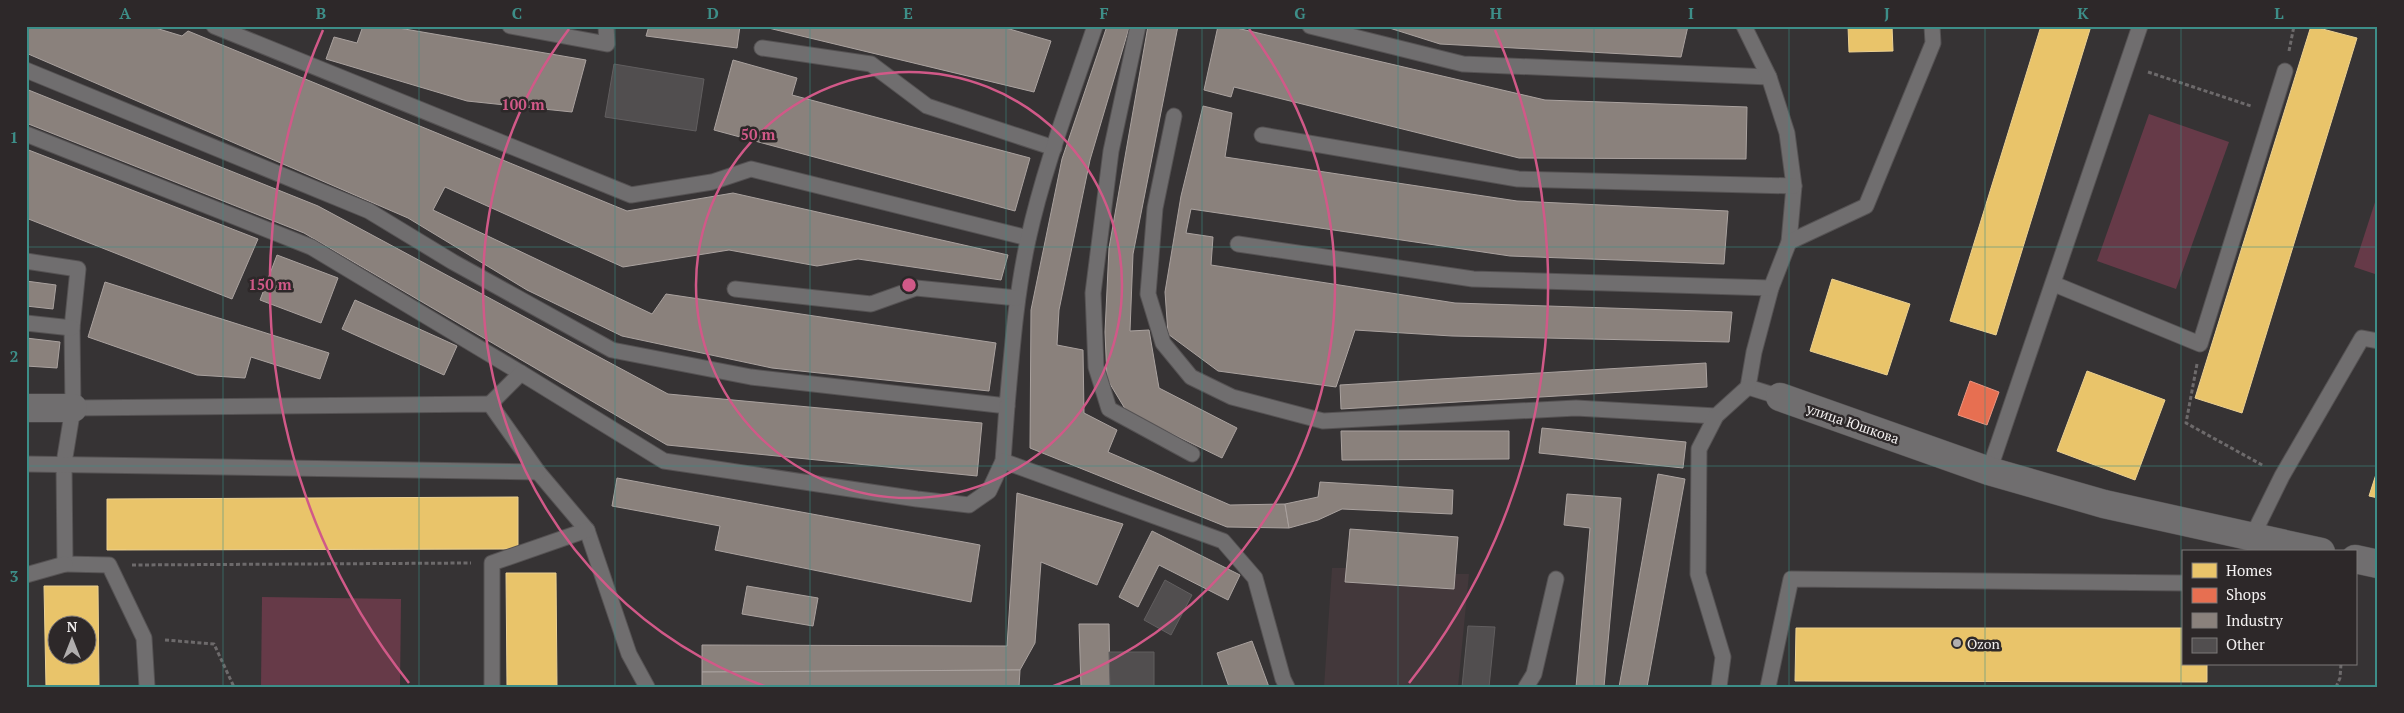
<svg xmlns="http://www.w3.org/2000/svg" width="2404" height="713" viewBox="0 0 2404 713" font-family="'PT Serif',serif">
<rect width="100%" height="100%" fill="#363334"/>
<polygon fill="#43383b" points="1350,529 1458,537 1456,574 1469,574 1458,687 1324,687 1332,568 1347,568"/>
<g fill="#663a48">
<polygon points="2149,114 2229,142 2176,289 2097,261"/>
<polygon points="2378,193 2378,275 2354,267"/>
<polygon points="262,597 401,599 400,687 261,687"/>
</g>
<g fill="#e9c46a" stroke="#ecd192" fill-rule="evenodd">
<polygon points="1848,26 1892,26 1893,51 1849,52"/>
<polygon points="2041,26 2091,26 1996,335 1950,321"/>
<polygon points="2311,26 2357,38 2242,413 2195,398"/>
<polygon points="1832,279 1910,304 1887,375 1810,351"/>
<polygon points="2087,371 2165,400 2135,480 2057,451"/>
<polygon points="2378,468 2378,498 2369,496"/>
<polygon points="518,497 518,549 107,550 107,499"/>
<polygon points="506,573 556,573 557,687 507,687"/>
<path d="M44 586H98L99 687H46ZM58 626H88V656H58Z"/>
<polygon points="1796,628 2183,628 2183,664 2207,664 2207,682 1795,681"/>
</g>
<polygon fill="#e76f51" stroke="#eb9681" points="1970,381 1999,392 1987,425 1958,415"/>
<g fill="#8a817c" stroke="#aaa29f">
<polygon points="26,26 149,26 182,36 188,31 627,211 733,193 1008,255 1001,280 858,259 817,266 729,250 623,267 445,187 433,210 652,314 666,294 996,343 989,391 772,368 622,336 527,290 408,218 26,53"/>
<polygon points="363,26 387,26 586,60 572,112 467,101 326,59 334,37 357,43"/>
<polygon points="649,26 740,26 737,48 646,36"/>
<polygon points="760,26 999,26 1051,41 1034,92"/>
<polygon points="1107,26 1129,28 1090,160 1059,310 1057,345 1083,350 1084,413 1117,430 1108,452 1230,505 1285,504 1289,528 1227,527 1030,448 1031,310 1062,159"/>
<polygon points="1148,26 1178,26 1133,254 1130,331 1149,330 1159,388 1237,428 1222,458 1127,412 1107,379 1105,332 1109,248"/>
<polygon points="1218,26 1228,26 1545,100 1747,107 1746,159 1519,158 1234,87 1231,97 1204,90"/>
<polygon points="1383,26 1688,26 1681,57 1440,44"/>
<polygon points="733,60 797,78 792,95 1030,158 1015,211 714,130"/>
<polygon points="26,89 318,206 668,394 982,423 977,476 667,445 304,233 26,123"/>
<polygon points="1203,106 1232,113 1225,157 1517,201 1728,211 1724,264 1510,256 1191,209 1186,233 1213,237 1211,265 1455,303 1732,312 1729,342 1452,336 1355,330 1336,387 1218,371 1168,334 1165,292 1181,196"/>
<polygon points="26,149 258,239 232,299 26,218"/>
<polygon points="277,255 338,278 321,323 260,300"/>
<polygon points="26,281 56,285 53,309 26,306"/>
<polygon points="105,282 329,353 320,379 251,357 245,378 197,375 88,337"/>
<polygon points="355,300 457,346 444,375 342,329"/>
<polygon points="26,338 60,342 57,368 26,366"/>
<polygon points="1706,363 1707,387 1341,409 1340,385"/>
<polygon points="1542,428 1686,442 1683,468 1539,453"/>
<polygon points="1341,431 1509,431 1509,459 1342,460"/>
<polygon points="1658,474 1685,479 1647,687 1619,687"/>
<polygon points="617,478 980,545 971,602 715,550 720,526 612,506"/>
<polygon points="1320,482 1453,490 1452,514 1342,509 1318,520 1289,528 1285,504 1318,497"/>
<polygon points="1017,493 1123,524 1097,585 1041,562 1035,643 1020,670 702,672 702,645 1007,646"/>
<polygon points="1567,494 1621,498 1604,687 1576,687 1590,528 1564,525"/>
<polygon points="1350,529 1458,537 1454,589 1345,582"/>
<polygon points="1152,531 1240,575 1228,600 1159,565 1138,607 1119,597"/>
<polygon points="747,586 818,598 813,626 742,614"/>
<polygon points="1079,624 1109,624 1110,687 1081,687"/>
<polygon points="1252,641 1269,687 1229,687 1217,653"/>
<polygon points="1020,670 1019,687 702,687 702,672"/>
</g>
<g fill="#514e4f" stroke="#615e5f">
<polygon points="614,64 704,79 696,131 605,117"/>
<polygon points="1165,580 1192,595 1171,635 1144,620"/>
<polygon points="1468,626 1495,627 1489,687 1462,687"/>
<polygon points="1109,652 1154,652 1154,687 1110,687"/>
</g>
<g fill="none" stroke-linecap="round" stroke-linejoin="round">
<g stroke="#555253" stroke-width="17">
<g id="lane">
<polyline points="214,26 631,195 712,182 751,169 1028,238"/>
<polyline points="510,26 607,44 606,26"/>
<polyline points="1138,26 1111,151 1093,293 1096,367 1109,409 1192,454"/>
<polyline points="1310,26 1463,64 1769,77"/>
<polyline points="1744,26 1769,77 1787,133 1794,186 1789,242 1771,288 1754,352 1748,387 1780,397"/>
<polyline points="762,48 871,64 927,106 1054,148"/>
<path d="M26 70 369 211 453 262 612 350 751 377 1007 406C1012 350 1016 295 1028 240 1044 167 1071 97 1095 26"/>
<polyline points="1174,116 1155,208 1148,294 1163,343 1191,377 1232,397 1323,421 1576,408 1716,416"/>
<polyline points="26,134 311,247 521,373"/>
<polyline points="1262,135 1518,179 1794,186"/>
<polyline points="1789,242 1866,206 1933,43 1932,26"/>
<polyline points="1238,244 1473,279 1771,288"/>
<polyline points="26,261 78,269 72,328 73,408 64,463 65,564 109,565 144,638 147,687"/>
<polyline points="2054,284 2200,344 2285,71"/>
<polyline points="735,289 871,304 916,288 1017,298"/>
<polyline points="26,323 72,328"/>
<polyline points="490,404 521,373 664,461 917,499 969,505 989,491 1003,461 1007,406"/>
<polyline points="73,408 490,404 538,472 587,530 629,654 647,687"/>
<polyline points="1003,461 1223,541 1255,578 1283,679 1287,687"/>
<polyline points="26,464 538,472"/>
<polyline points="1989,471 2140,26"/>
<polyline points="2252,537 2282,476 2362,338 2378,341"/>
<polyline points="26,575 65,564"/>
<polyline points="492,687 492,563 587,530"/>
<polyline points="1526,687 1534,674 1556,579"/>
<polyline points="1719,687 1723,657 1698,574 1699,449 1716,416 1748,387"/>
<polyline points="1768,687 1791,579 2183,583"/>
</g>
</g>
<g stroke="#555253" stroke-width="29">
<g id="street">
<polyline points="1780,397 1989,471 2104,504 2321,552"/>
<polyline points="26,408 73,408"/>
<polyline points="2355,559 2378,564"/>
</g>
</g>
<g stroke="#6d6a6b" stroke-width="3" stroke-dasharray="4 2.5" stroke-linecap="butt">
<polyline points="2289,51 2294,26"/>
<polyline points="2148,72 2251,106"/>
<polyline points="2197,364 2186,423 2264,466"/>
<polyline points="132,565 471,563"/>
<polyline points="165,640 214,644 234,687"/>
<polyline points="2336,687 2340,678 2341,664"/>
</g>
<use href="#lane" stroke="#706e6f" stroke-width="15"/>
<use href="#street" stroke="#706e6f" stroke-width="28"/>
</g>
<path fill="none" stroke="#3d8e88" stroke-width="1" stroke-opacity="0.55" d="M223 26V687M419 26V687M615 26V687M810 26V687M1006 26V687M1202 26V687M1398 26V687M1594 26V687M1789 26V687M1985 26V687M2181 26V687M26 247H2378M26 466H2378"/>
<g fill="none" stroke="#d15988" stroke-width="2.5">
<circle cx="909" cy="285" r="213"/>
<path d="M767 687A426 426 0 0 1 569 29M1249 29A426 426 0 0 1 1051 687"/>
<path d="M409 683A639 639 0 0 1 323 30M1495 30A639 639 0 0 1 1409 683"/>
</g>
<circle fill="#b1aeae" stroke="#2d2829" stroke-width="2" cx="1957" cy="643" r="5"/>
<g text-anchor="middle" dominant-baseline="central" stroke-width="5" stroke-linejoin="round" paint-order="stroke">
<g font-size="14" fill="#f3f0f0" stroke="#2d2829">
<text transform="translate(1853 423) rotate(19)">улица Юшкова</text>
</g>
<g font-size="14" fill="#f3f0f0" stroke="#2d2829" text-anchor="start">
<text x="1967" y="643">Ozon</text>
</g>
</g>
<circle cx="909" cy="285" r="8" fill="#d15988" stroke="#2d2829" stroke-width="2.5"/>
<g font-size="15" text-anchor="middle" font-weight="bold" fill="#d15988" stroke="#2d2829" stroke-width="5" stroke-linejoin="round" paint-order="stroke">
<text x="523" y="110">100 m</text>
<text x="758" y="140">50 m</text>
<text x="270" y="290">150 m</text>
</g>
<rect width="2404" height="713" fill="none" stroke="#2d2829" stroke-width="55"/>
<rect x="2182" y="550" width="175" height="115" fill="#2d2829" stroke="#7c7879"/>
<rect x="2192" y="563" width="25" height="15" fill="#e9c46a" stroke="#7c7879"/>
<text x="2226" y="576" font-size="15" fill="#f3f0f0">Homes</text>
<rect x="2192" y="588" width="25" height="15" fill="#e76f51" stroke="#7c7879"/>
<text x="2226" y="600" font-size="15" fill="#f3f0f0">Shops</text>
<rect x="2192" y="613" width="25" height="15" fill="#8a817c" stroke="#7c7879"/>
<text x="2226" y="626" font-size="15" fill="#f3f0f0">Industry</text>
<rect x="2192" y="638" width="25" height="15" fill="#514e4f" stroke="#7c7879"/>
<text x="2226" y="650" font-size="15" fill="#f3f0f0">Other</text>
<g transform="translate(72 640)"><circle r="24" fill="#2d2829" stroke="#7c7879"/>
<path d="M0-4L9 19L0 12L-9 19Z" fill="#b1aeae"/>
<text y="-8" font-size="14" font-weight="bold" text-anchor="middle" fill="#f3f0f0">N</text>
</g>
<rect x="28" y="28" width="2348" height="658" fill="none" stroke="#3d8e88" stroke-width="2"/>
<g font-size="16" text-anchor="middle" font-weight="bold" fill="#3d8e88">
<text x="125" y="19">A</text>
<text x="321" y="19">B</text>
<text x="517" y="19">C</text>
<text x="713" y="19">D</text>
<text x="908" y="19">E</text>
<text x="1104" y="19">F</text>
<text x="1300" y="19">G</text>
<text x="1496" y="19">H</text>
<text x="1691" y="19">I</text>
<text x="1887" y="19">J</text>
<text x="2083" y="19">K</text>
<text x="2279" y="19">L</text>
<text x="14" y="143">1</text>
<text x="14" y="362">2</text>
<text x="14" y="582">3</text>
</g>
</svg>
